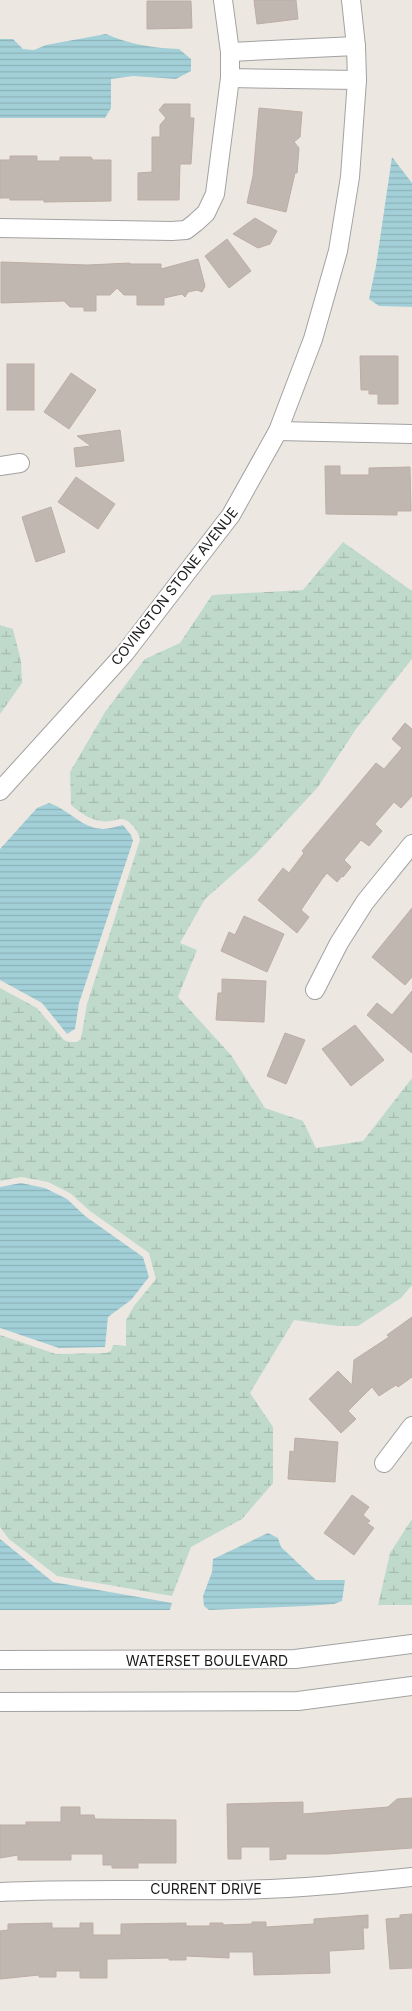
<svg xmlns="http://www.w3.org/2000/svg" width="412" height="2011" viewBox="0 0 412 2011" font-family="Inter,sans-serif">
<defs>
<pattern id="wetland-marsh" width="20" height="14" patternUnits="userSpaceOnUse" patternTransform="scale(1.25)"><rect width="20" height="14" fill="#bfdacb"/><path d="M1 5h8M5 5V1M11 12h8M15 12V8" fill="none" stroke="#a4baae"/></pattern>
<pattern id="water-rules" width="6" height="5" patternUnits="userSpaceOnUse" patternTransform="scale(1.25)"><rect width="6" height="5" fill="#a3d0d8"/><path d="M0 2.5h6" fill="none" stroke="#8cb2b9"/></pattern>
</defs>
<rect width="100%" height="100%" fill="#ece8e1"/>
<g fill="url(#wetland-marsh)">
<path d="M343 542 412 591V659L356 729 318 787 255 855 205 899 180 943 197 950 178 997 231 1055 265 1108 303 1121 316 1148 363 1141 412 1078V1285L401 1298 358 1326H338L294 1320 250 1393 273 1427V1483L242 1519 191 1547 172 1596 57 1576 9 1539 0 1527V1335L56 1354 106 1353 111 1351 113 1345 126 1346V1320L134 1306 156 1279 149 1253 90 1211 70 1193 48 1182 22 1177 0 1181V988L37 1008 64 1040 69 1042H77L81 1039 87 1004 140 840C139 834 137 831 133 826 120 812 116 824 101 821 88 819 81 813 71 805L70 772 105 712 145 659 180 643 212 595 303 590Z"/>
<polygon points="0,625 13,629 21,661 22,683 0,714"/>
<polygon points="412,1519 412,1605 378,1605 390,1553"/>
</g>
<g fill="url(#water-rules)">
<path d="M106 34C129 44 153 48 179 49L191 59V71L176 79 133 76 111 79V108L105 118H0V39H13L23 49 34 50 46 45Z"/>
<polygon points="392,157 412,183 412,307 379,306 369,299 376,266"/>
<path d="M49 803C70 810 81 828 103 829 109 829 117 826 123 825L131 835 133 841 79 1003 75 1029 67 1034 42 1003 0 980V849L37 808Z"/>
<polygon points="21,1183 45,1188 67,1199 85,1216 143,1257 149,1277 131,1300 108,1317 105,1347 59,1348 0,1328 0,1187"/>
<polygon points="268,1533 278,1538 281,1547 316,1580 345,1580 342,1601 334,1604 306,1606 209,1610 204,1606 203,1596 212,1572 213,1559"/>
<polygon points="0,1539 53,1582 172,1603 170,1610 0,1610"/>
</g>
<g fill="#c0b7b1" stroke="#bdada4">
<polygon points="254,0 296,0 298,19 257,24"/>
<polygon points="147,1 191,1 192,28 147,29"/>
<polygon points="164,104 190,104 190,118 194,118 191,164 180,164 179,200 138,200 138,173 152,172 152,137 160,137 160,125 166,118 159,110"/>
<polygon points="259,108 302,112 300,137 294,142 299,148 297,173 295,173 286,212 247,203 253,176"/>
<polygon points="10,156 37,156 37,161 60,161 60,157 91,157 93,160 111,160 111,201 44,202 44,200 10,200 10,198 0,198 0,160 10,160"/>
<polygon points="255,218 277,231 270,244 258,248 233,234"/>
<polygon points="227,239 251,271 229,288 205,256"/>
<polygon points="198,259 205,286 202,292 197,290 188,292 185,297 182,294 164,298 164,305 137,305 137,295 124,295 117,288 110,295 96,295 96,311 84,311 84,307 70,307 64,301 1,303 1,262 87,265 130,263 130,264 161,264 161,269"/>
<polygon points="360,356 398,356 398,404 378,404 378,394 369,394 369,390 361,390"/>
<rect x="7" y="364" width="27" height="46"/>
<polygon points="71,373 96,390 69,429 44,412"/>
<polygon points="120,430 124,461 76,467 74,448 91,446 77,436"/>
<polygon points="325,466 340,466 340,475 369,475 369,468 410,467 411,511 397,511 397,515 326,514"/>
<polygon points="76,477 115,504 98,529 58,502"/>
<polygon points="51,507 65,552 36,562 22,517"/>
<polygon points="405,723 412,729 412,796 401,808 394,802 375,824 382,831 369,846 361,840 344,860 351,867 343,877 342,876 337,882 327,873 322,879 301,910 309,917 297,933 258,900 283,868 289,873 304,853 302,851 376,763 384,769 402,748 392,739"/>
<polygon points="412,908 412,977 405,985 372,957"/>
<polygon points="244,916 284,934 267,972 221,951 229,932 235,935"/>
<polygon points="222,979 266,981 264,1022 216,1020 218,993 222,993"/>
<polygon points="412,991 412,1053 367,1015 377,1003 392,1015"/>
<polygon points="355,1025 384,1060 351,1086 322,1049"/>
<polygon points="285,1033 305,1040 286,1084 267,1076"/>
<polygon points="412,1317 412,1377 398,1387 396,1385 379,1396 372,1387 348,1411 356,1419 341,1433 309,1399 338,1371 352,1385 354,1360 389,1337 387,1335"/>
<polygon points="295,1438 338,1442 335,1482 288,1479 290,1451 294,1452"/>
<polygon points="352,1495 369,1507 363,1515 370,1521 367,1523 374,1528 354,1555 324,1533"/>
<polygon points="412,1798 412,1848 328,1854 286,1854 286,1859 270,1860 270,1847 241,1847 241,1859 228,1859 227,1804 303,1802 303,1814 388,1807 397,1799"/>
<polygon points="61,1807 80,1807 80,1815 94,1815 95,1819 176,1820 176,1863 138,1863 138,1868 112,1868 112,1865 103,1865 103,1854 71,1854 71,1860 18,1860 18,1855 0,1858 0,1825 26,1825 26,1822 61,1822"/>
<polygon points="412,1914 412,1968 390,1969 386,1919 400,1918 400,1915"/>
<polygon points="368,1915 368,1928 363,1928 364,1949 329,1951 330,1973 254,1975 253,1952 229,1952 229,1958 186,1956 186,1960 169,1960 169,1958 107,1959 107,1978 80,1978 80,1971 56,1971 56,1977 39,1977 39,1975 0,1979 0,1931 8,1930 8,1924 52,1923 52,1928 80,1928 80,1923 93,1923 93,1935 121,1935 121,1924 186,1923 186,1926 210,1926 210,1923 223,1923 223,1925 252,1924 252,1922 266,1922 266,1927 314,1924 314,1919"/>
</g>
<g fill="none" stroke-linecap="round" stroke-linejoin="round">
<g stroke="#a2a2a2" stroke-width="20">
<g id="minor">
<polyline points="230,52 356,46"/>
<polyline points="230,78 357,80"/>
<polyline points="0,228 172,231 186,230 195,223 206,213 215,194 230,78 230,52 223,0"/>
<polyline points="278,431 412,434"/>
<polyline points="0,466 20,463"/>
<polyline points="0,791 125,653 231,515 278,431 313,339 338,251 350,177 357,80 356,46 351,0"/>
<polyline points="315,990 339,943 365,902 412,844"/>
<polyline points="384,1463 412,1426"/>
<polyline points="0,1660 295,1659 412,1644"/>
<polyline points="0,1702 298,1701 412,1686"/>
<path d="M0 1892C80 1888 159 1891 238 1890 296 1889 354 1883 412 1877"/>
</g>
</g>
<use href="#minor" stroke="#fff" stroke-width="18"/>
</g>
<g text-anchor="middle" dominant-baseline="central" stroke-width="4.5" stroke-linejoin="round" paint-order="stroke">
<g font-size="14" fill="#1b1b1b" stroke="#fff">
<text transform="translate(174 586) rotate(-52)">COVINGTON STONE AVENUE</text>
<text x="207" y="1660">WATERSET BOULEVARD</text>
<text x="206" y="1888">CURRENT DRIVE</text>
</g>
</g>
</svg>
